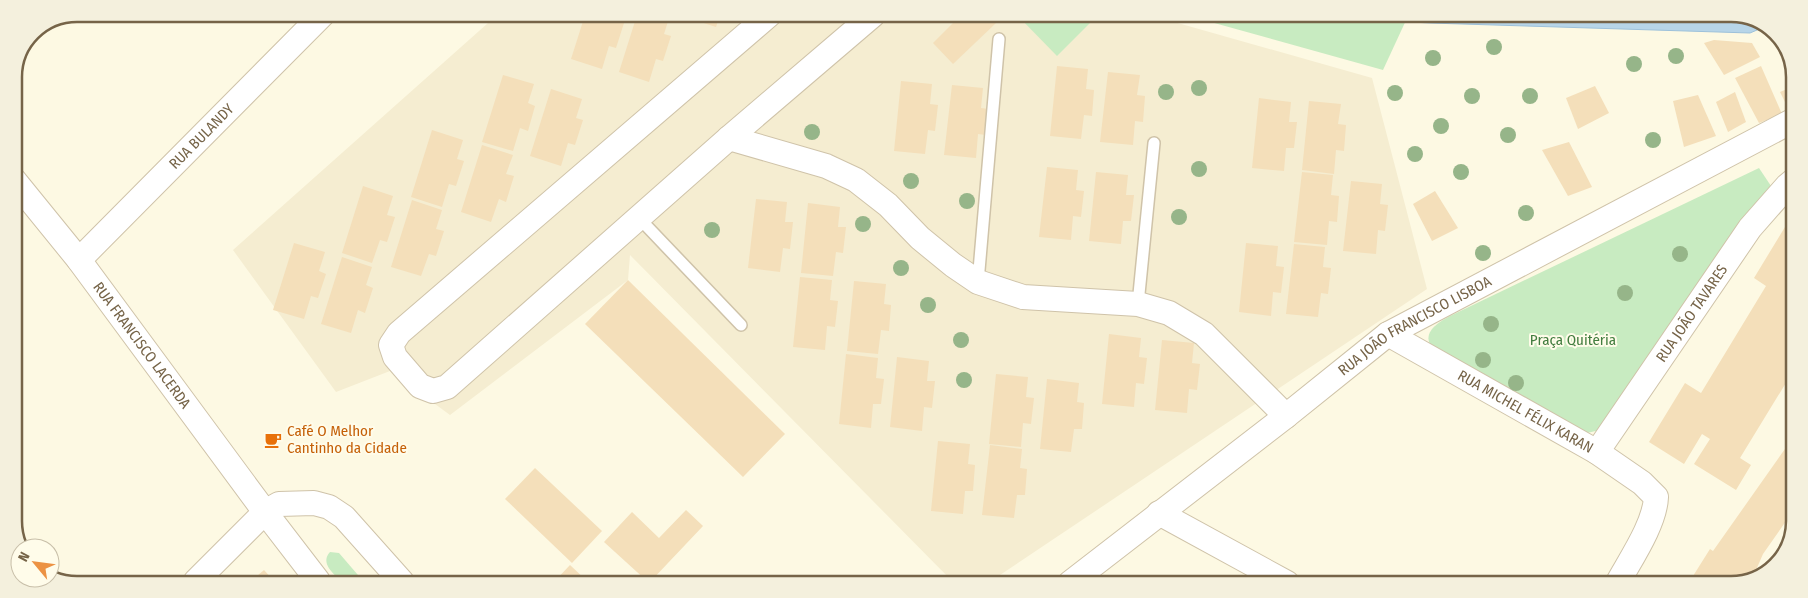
<svg xmlns="http://www.w3.org/2000/svg" width="1808" height="598" viewBox="0 0 1808 598" font-family="'Fira Sans Condensed',sans-serif">
<rect width="100%" height="100%" fill="#fdf9e3"/>
<polygon fill="#f5edd1" points="497,15 1153,16 1372,78 1427,289 988,583 954,583 630,255 628,280 450,415 390,371 336,392 233,250"/>
<g fill="#c8ebc1">
<polygon points="1018,16 1097,16 1057,56"/>
<polygon points="1189,16 1408,16 1383,70"/>
<path d="M1759 168 1773 189 1600 430 1587 433 1431 346C1422 332 1439 322 1450 316Z"/>
<path d="M330 552 339 553 364 582 341 581C333 573 320 563 330 552Z"/>
</g>
<polygon fill="#b7d5e8" stroke="#9dc1da" points="1300,16 1751,17 1764,27 1750,33 1430,23"/>
<g fill="#f4dfba">
<polygon points="585,15 618,15 616,21 624,23 616,48 609,46 602,69 571,59"/>
<polygon points="637,15 670,15 664,34 671,36 663,61 656,59 649,82 619,72"/>
<polygon points="686,15 720,15 716,27 685,17"/>
<polygon points="961,15 988,16 996,23 953,64 933,43"/>
<polygon points="1714,40 1752,43 1760,57 1724,75 1704,43"/>
<polygon points="1057,66 1088,69 1086,89 1094,90 1092,116 1084,115 1081,139 1050,136"/>
<polygon points="1761,66 1782,114 1759,123 1735,78"/>
<polygon points="1108,72 1140,75 1137,95 1145,96 1143,122 1135,121 1133,145 1100,142"/>
<polygon points="503,75 534,84 528,103 535,106 528,131 520,128 513,151 482,142"/>
<polygon points="901,81 932,84 930,104 938,105 935,131 928,130 925,154 894,151"/>
<polygon points="952,85 983,88 981,108 989,109 986,135 978,134 976,158 944,155"/>
<polygon points="1595,86 1609,113 1578,129 1566,98"/>
<polygon points="1794,86 1794,110 1790,112 1780,92"/>
<polygon points="551,89 582,99 576,118 583,120 575,145 568,143 561,166 530,156"/>
<polygon points="1735,92 1746,122 1728,132 1716,102"/>
<polygon points="1698,95 1716,136 1684,147 1673,101"/>
<polygon points="1259,98 1291,102 1289,122 1297,122 1294,148 1286,148 1284,171 1252,168"/>
<polygon points="1309,101 1341,104 1338,124 1346,125 1344,151 1336,150 1334,174 1302,170"/>
<polygon points="432,130 463,140 457,159 464,161 456,186 449,184 442,207 411,197"/>
<polygon points="1569,142 1592,187 1568,196 1542,150"/>
<polygon points="482,145 513,155 506,174 514,176 506,202 499,199 491,222 461,212"/>
<polygon points="1047,167 1078,170 1076,190 1084,191 1081,217 1073,216 1071,240 1039,237"/>
<polygon points="1096,172 1128,175 1126,195 1134,195 1131,221 1123,221 1121,244 1089,241"/>
<polygon points="1302,172 1333,175 1331,195 1339,196 1337,222 1329,221 1327,245 1294,242"/>
<polygon points="1351,181 1382,184 1380,204 1388,205 1385,231 1378,230 1376,254 1343,251"/>
<polygon points="363,186 393,196 387,215 395,217 387,242 380,240 372,263 342,253"/>
<polygon points="1435,191 1458,228 1432,241 1413,204"/>
<polygon points="756,199 787,202 785,222 793,222 790,249 783,248 780,272 748,268"/>
<polygon points="412,200 442,210 436,229 444,231 436,256 429,254 421,276 391,267"/>
<polygon points="808,203 840,207 838,227 846,227 843,253 836,252 833,276 801,273"/>
<polygon points="1788,222 1793,225 1792,373 1740,458 1751,465 1736,490 1694,464 1710,439 1702,434 1684,464 1649,442 1685,383 1701,393 1766,286 1754,278"/>
<polygon points="294,243 325,252 319,271 326,274 318,298 311,296 304,319 273,310"/>
<polygon points="1246,243 1278,246 1276,266 1284,267 1281,293 1273,292 1271,316 1239,312"/>
<polygon points="1294,244 1325,247 1323,267 1331,268 1328,294 1321,293 1318,317 1286,314"/>
<polygon points="342,257 372,267 366,285 373,288 365,313 358,310 351,333 321,324"/>
<polygon points="800,277 832,280 830,300 838,301 835,327 827,326 825,350 793,347"/>
<polygon points="628,280 785,434 743,477 585,324"/>
<polygon points="854,281 886,284 884,304 891,305 889,331 881,330 878,354 847,351"/>
<polygon points="1109,334 1141,338 1139,357 1147,358 1144,384 1136,383 1134,407 1102,404"/>
<polygon points="1162,340 1194,343 1192,363 1200,364 1197,390 1189,389 1187,413 1155,410"/>
<polygon points="846,354 878,358 876,378 884,379 881,404 873,404 871,428 839,424"/>
<polygon points="897,357 929,361 927,381 935,381 932,408 924,407 922,431 890,427"/>
<polygon points="996,374 1028,377 1026,397 1034,398 1031,424 1023,423 1021,447 989,444"/>
<polygon points="1047,379 1079,383 1077,402 1084,403 1082,429 1074,429 1071,452 1040,449"/>
<polygon points="1792,439 1791,514 1763,554 1753,577 1730,584 1688,584 1710,549 1713,551"/>
<polygon points="938,441 970,444 968,464 975,465 973,491 965,491 963,514 931,511"/>
<polygon points="990,445 1022,449 1020,468 1027,469 1025,495 1017,495 1014,518 982,515"/>
<polygon points="535,468 602,531 572,563 505,499"/>
<polygon points="686,510 703,526 650,582 648,582 604,542 632,512 659,538"/>
<polygon points="570,565 588,582 554,582"/>
<polygon points="264,570 274,581 251,581"/>
</g>
<g fill="none" stroke-linecap="round" stroke-linejoin="round">
<g stroke="#cfc3a9" stroke-width="14">
<g id="service">
<polyline points="639,218 741,325"/>
<polyline points="978,282 999,39"/>
<polyline points="1138,304 1154,143"/>
</g>
</g>
<g stroke="#cfc3a9" stroke-width="26">
<g id="minor">
<polyline points="769,15 399,333 391,345 395,357 420,386 433,391 447,387 729,138 873,15"/>
<polyline points="729,138 826,166 856,180 888,205 920,238 953,265 978,282 1023,297 1138,304 1169,313 1204,334 1286,416"/>
<path id="s1" d="M14 180 79 260 265 512 318 581"/>
<path id="s2" d="M79 260 323 14"/>
<path id="s3" d="M1388 334 1597 452 1642 483 1656 497C1655 524 1630 560 1617 584"/>
<path id="s4" d="M1597 452 1750 228 1787 186 1793 181"/>
<polyline points="1159,513 1287,583"/>
<polyline points="196,581 265,512 279,504 314,503 329,507 344,517 402,582"/>
<path id="s5" d="M1070 583 1286 416 1388 334 1794 120"/>
</g>
</g>
<use href="#service" stroke="#fff" stroke-width="11"/>
<use href="#minor" stroke="#fff" stroke-width="24"/>
</g>
<g fill="#96b589">
<circle cx="1494" cy="47" r="8"/>
<circle cx="1676" cy="56" r="8"/>
<circle cx="1433" cy="58" r="8"/>
<circle cx="1634" cy="64" r="8"/>
<circle cx="1199" cy="88" r="8"/>
<circle cx="1166" cy="92" r="8"/>
<circle cx="1395" cy="93" r="8"/>
<circle cx="1472" cy="96" r="8"/>
<circle cx="1530" cy="96" r="8"/>
<circle cx="1441" cy="126" r="8"/>
<circle cx="812" cy="132" r="8"/>
<circle cx="1508" cy="135" r="8"/>
<circle cx="1653" cy="140" r="8"/>
<circle cx="1415" cy="154" r="8"/>
<circle cx="1199" cy="169" r="8"/>
<circle cx="1461" cy="172" r="8"/>
<circle cx="911" cy="181" r="8"/>
<circle cx="967" cy="201" r="8"/>
<circle cx="1526" cy="213" r="8"/>
<circle cx="1179" cy="217" r="8"/>
<circle cx="863" cy="224" r="8"/>
<circle cx="712" cy="230" r="8"/>
<circle cx="1483" cy="253" r="8"/>
<circle cx="1680" cy="254" r="8"/>
<circle cx="901" cy="268" r="8"/>
<circle cx="1625" cy="293" r="8"/>
<circle cx="928" cy="305" r="8"/>
<circle cx="1491" cy="324" r="8"/>
<circle cx="961" cy="340" r="8"/>
<circle cx="1483" cy="360" r="8"/>
<circle cx="964" cy="380" r="8"/>
<circle cx="1516" cy="383" r="8"/>
</g>
<defs>
<g id="cafe-bare" transform="scale(1.35)"><path d="M-5.5-4.5H6V0H3Q3 3.5 0 3.5H-2.5Q-5.5 3.5-5.5 0ZM3-3.2v2h1.7v-2ZM-6 4.5H4V6H-6Z" fill="#e8710a" stroke="#fffcea" stroke-width="2.5" paint-order="stroke"/></g>
</defs>
<g fill-rule="evenodd">
<use href="#cafe-bare" x="273" y="440"/>
</g>
<g text-anchor="middle" dominant-baseline="central" stroke-width="4" stroke-linejoin="round" paint-order="stroke">
<g font-size="15" fill="#766448" stroke="#fffcea">
<text stroke="none"><textPath href="#s2" startOffset="174">RUA BULANDY</textPath></text>
<text stroke="none"><textPath href="#s4" startOffset="168">RUA JOÃO TAVARES</textPath></text>
<text stroke="none"><textPath href="#s5" startOffset="431">RUA JOÃO FRANCISCO LISBOA</textPath></text>
<text stroke="none"><textPath href="#s1" startOffset="209">RUA FRANCISCO LACERDA</textPath></text>
<text stroke="none"><textPath href="#s3" startOffset="158">RUA MICHEL FÉLIX KARAN</textPath></text>
</g>
<g font-size="15" fill="#427d3f" stroke="#fffcea">
<text x="1573" y="340">Praça Quitéria</text>
</g>
<g font-size="15" fill="#c56008" stroke="#fffcea" text-anchor="start">
<text x="287" y="431">Café O Melhor<tspan x="287" dy="17">Cantinho da Cidade</tspan></text>
</g>
</g>
<path d="M0 0H1808V598H0ZM77 22H1731A55 55 0 0 1 1786 77V521A55 55 0 0 1 1731 576H77A55 55 0 0 1 22 521V77A55 55 0 0 1 77 22Z" fill="#f4f0dd" fill-rule="evenodd"/>
<path fill="none" stroke="#766448" stroke-width="2.5" d="M77 22H1731A55 55 0 0 1 1786 77V521A55 55 0 0 1 1731 576H77A55 55 0 0 1 22 521V77A55 55 0 0 1 77 22Z"/>
<g transform="translate(35 563) rotate(299)"><circle r="24" fill="#fffcea" stroke="#c8bfa9"/>
<path d="M0-4L9 19L0 12L-9 19Z" fill="#ec9243"/>
<text y="-8" font-size="14" font-weight="bold" text-anchor="middle" fill="#766448">N</text>
</g>
</svg>
